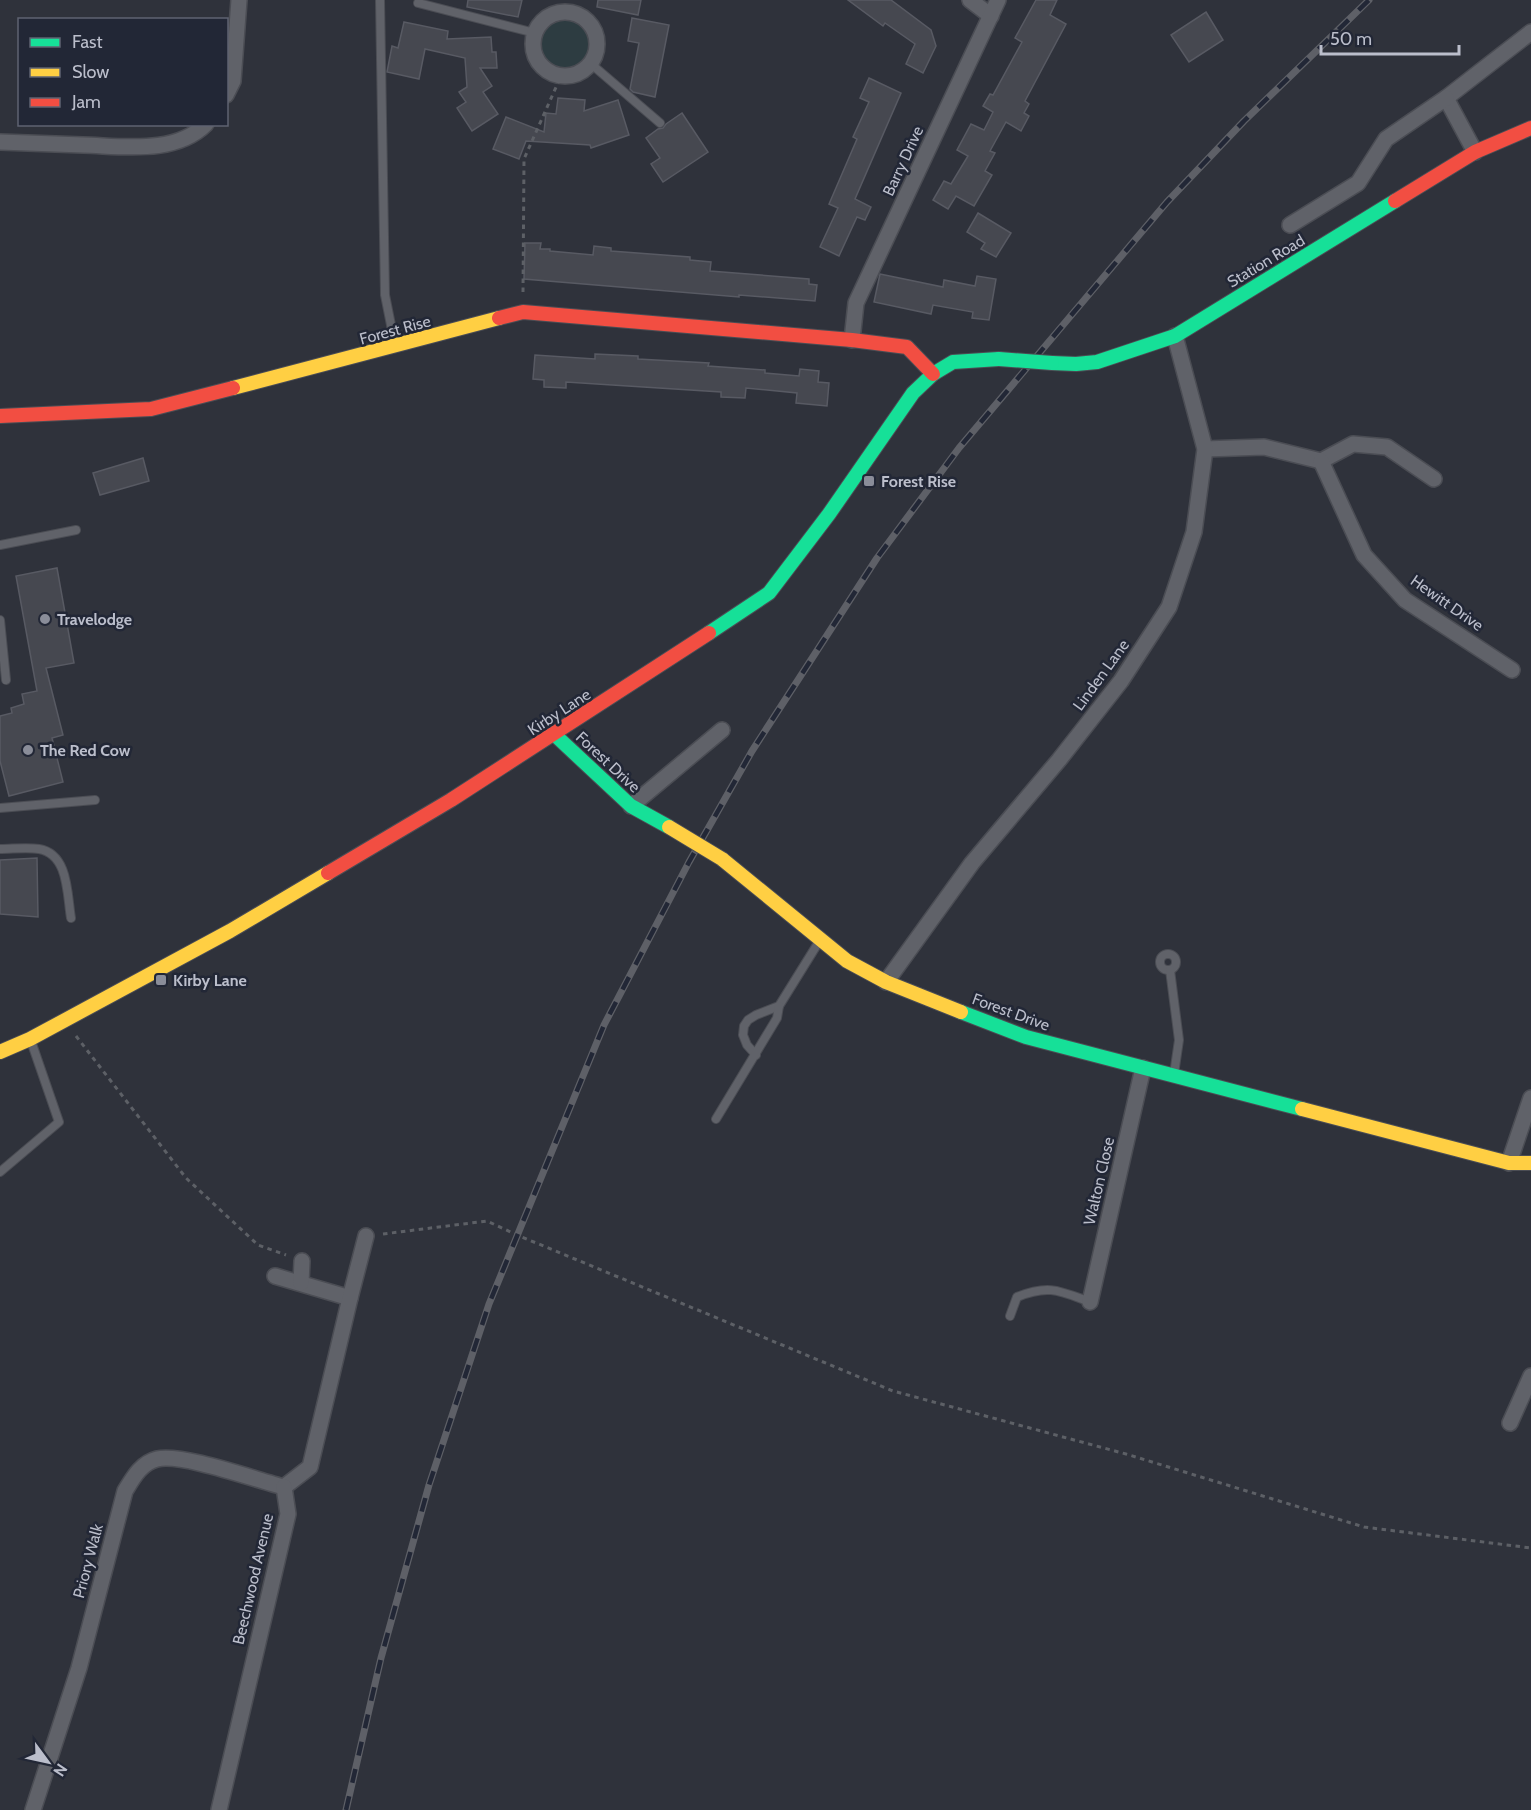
<svg xmlns="http://www.w3.org/2000/svg" width="1531" height="1810" viewBox="0 0 1531 1810" font-family="Cabin,sans-serif">
<rect width="100%" height="100%" fill="#2f323b"/>
<circle fill="#2d3c41" cx="565" cy="44" r="24"/>
<g fill="#464850" stroke="#585a63" stroke-width="1.5">
<polygon points="468,0 522,0 518,17 467,7"/>
<polygon points="598,0 641,0 638,15 597,7"/>
<polygon points="848,0 891,0 931,30 936,46 923,73 906,64 915,44 885,23 883,26"/>
<polygon points="1036,0 1057,0 1050,15 1066,24 1025,101 1029,104 1024,113 1029,116 1021,131 1006,122 990,151 995,153 985,171 992,175 974,206 956,196 948,209 933,200 944,181 951,184 968,156 957,150 971,124 984,130 993,112 983,106 990,94 993,95 1022,42 1015,38"/>
<polygon points="1206,12 1223,40 1189,62 1171,35"/>
<polygon points="632,18 669,25 655,97 633,92 630,89 639,43 628,41"/>
<polygon points="404,22 448,31 447,39 491,37 492,52 496,52 497,68 480,68 492,86 483,92 498,114 472,131 457,108 466,102 459,92 467,87 465,58 425,49 419,79 387,72 392,46 398,48"/>
<polygon points="869,78 901,93 855,199 871,207 865,220 857,217 839,256 820,247 838,208 829,204 857,139 853,137 869,102 860,98"/>
<polygon points="558,98 585,100 584,111 618,100 629,135 591,148 590,145 526,141 519,159 493,149 506,117 544,132 546,113 556,114"/>
<polygon points="682,113 708,152 663,182 651,164 660,158 646,138 658,129 663,128 666,124"/>
<polygon points="978,213 1011,233 996,257 981,249 985,243 967,232"/>
<polygon points="525,243 541,243 540,249 550,249 550,251 593,255 594,246 611,248 611,251 690,257 690,260 711,262 710,271 809,279 809,284 817,285 815,301 739,295 739,297 524,279"/>
<polygon points="880,274 943,287 944,280 975,286 977,276 996,279 989,320 972,318 973,312 933,305 931,314 874,302"/>
<polygon points="595,354 638,356 638,359 709,363 708,366 765,370 765,373 799,376 800,369 819,371 818,382 829,383 827,406 796,403 797,393 746,388 745,398 721,397 721,392 612,385 566,382 566,388 544,387 544,380 533,379 535,355 595,359"/>
<polygon points="143,458 149,481 100,495 93,473"/>
<polygon points="57,568 74,663 46,668 63,735 52,738 63,782 9,796 0,761 0,716 12,713 11,708 24,704 22,694 37,691 16,576"/>
<polygon points="37,858 38,917 0,914 0,860"/>
</g>
<g fill="none" stroke-linecap="round" stroke-linejoin="round">
<g stroke="#4b4d54" stroke-width="10">
<g id="lane">
<polyline points="380,0 385,295 395,345"/>
<polyline points="418,3 535,33"/>
<polyline points="590,63 660,123"/>
<polyline points="0,545 76,530"/>
<polyline points="0,620 6,680"/>
<polyline points="0,808 95,800"/>
<path d="M0 849C12 849 27 847 39 849 69 854 67 895 71 918"/>
<circle cx="1168" cy="962" r="8"/>
<polyline points="1170,970 1179,1040 1174,1074"/>
<polyline points="756,1055 747,1045 743,1035 744,1026 748,1020 756,1015 779,1006 820,940"/>
<polyline points="716,1119 777,1018 779,1006"/>
<polyline points="0,1172 59,1122 31,1041"/>
<path d="M1010 1316 1017 1297C1049 1284 1060 1291 1090 1302"/>
</g>
</g>
<g stroke="#4b4d54" stroke-width="18">
<g id="street">
<polyline points="970,0 991,16"/>
<circle cx="565" cy="44" r="32"/>
<polyline points="226,95 233,81 239,0"/>
<path d="M0 142C28 143 55 144 83 145 123 146 175 155 206 124"/>
<polyline points="1475,152 1446,98 1531,32"/>
<polyline points="1290,225 1358,183 1386,139 1446,98"/>
<polyline points="852,340 856,303 998,0"/>
<polyline points="1205,449 1264,447 1321,461 1353,444 1387,447 1434,479"/>
<polyline points="1321,461 1364,555 1405,600 1512,670"/>
<polyline points="631,806 722,730"/>
<polyline points="886,982 972,863 1059,760 1121,681 1169,607 1194,532 1205,449 1175,336"/>
<polyline points="1509,1163 1531,1098"/>
<polyline points="275,1276 350,1298"/>
<polyline points="301,1283 302,1261"/>
<polyline points="1090,1302 1143,1068"/>
<polyline points="1510,1423 1531,1376"/>
<polyline points="284,1487 310,1467 350,1298 366,1236"/>
<path d="M33 1810 79 1668 125 1491C133 1478 141 1463 157 1459 182 1453 256 1480 284 1487"/>
<polyline points="219,1810 288,1514 284,1487"/>
</g>
</g>
<g stroke="#4b4d54" stroke-width="16">
<g id="fast">
<polyline points="1052,363 1076,364 1097,362 1175,336 1395,201"/>
<polyline points="709,633 769,593 829,514 913,393 933,374 953,362 999,359"/>
<polyline points="555,735 631,806 669,827"/>
<polyline points="961,1012 1026,1037 1302,1109"/>
</g>
</g>
<g stroke="#4b4d54" stroke-width="16">
<g id="slow">
<polyline points="233,388 499,318"/>
<polyline points="722,859 847,961 886,982 961,1012"/>
<polyline points="0,1052 30,1039 230,931 328,873"/>
<polyline points="1302,1109 1509,1163 1531,1163"/>
</g>
</g>
<g stroke="#4b4d54" stroke-width="16">
<g id="jam">
<polyline points="1395,201 1475,152 1531,128"/>
<polyline points="499,318 523,312 852,340 907,347 933,374"/>
<polyline points="0,416 151,409 233,388"/>
<polyline points="328,873 451,800 709,633"/>
</g>
</g>
<g stroke="#5d6066" stroke-width="3" stroke-dasharray="4.5 4.5" stroke-linecap="butt">
<polyline points="523,292 524,159 561,76"/>
<polyline points="76,1036 186,1178 258,1245 286,1255"/>
<polyline points="383,1234 487,1221 517,1235 893,1391 1126,1454 1364,1527 1531,1548"/>
</g>
<use href="#lane" stroke="#606269" stroke-width="8"/>
<use href="#street" stroke="#606269" stroke-width="15"/>
<use href="#fast" stroke="#16e098" stroke-width="14"/>
<use href="#slow" stroke="#ffcf43" stroke-width="14"/>
<use href="#jam" stroke="#f24e42" stroke-width="14"/>
<g stroke="#5e6067" stroke-width="7">
<polyline id="rail" points="346,1810 381,1658 429,1485 489,1304 604,1025 689,862 752,751 877,558 959,448 1167,202 1244,121 1369,0"/>
</g>
<use href="#rail" stroke="#222736" stroke-width="4.5" stroke-dasharray="14" stroke-linecap="butt"/>
<g stroke="#4b4d54" stroke-width="16" stroke-linecap="butt">
<polyline id="fast-bridge" points="999,359 1052,363"/>
</g>
<g stroke="#4b4d54" stroke-width="16" stroke-linecap="butt">
<polyline id="slow-bridge" points="669,827 722,859"/>
</g>
<use href="#fast-bridge" stroke="#16e098" stroke-width="14"/>
<use href="#slow-bridge" stroke="#ffcf43" stroke-width="14"/>
</g>
<g fill="#8a8d99" stroke="#222736" stroke-width="2">
<rect x="863" y="475" width="12" height="12" rx="3"/>
<circle cx="45" cy="619" r="6"/>
<circle cx="28" cy="750" r="6"/>
<rect x="155" y="974" width="12" height="12" rx="3"/>
</g>
<g text-anchor="middle" dominant-baseline="central" stroke-width="5" stroke-linejoin="round" paint-order="stroke">
<g font-size="16" fill="#bbbecb" stroke="#222736">
<text transform="translate(903 161) rotate(-65)">Barry Drive</text>
<text transform="translate(1266 261) rotate(-31)">Station Road</text>
<text transform="translate(395 330) rotate(-15)">Forest Rise</text>
<text transform="translate(1447 603) rotate(35)">Hewitt Drive</text>
<text transform="translate(1101 675) rotate(-54)">Linden Lane</text>
<text transform="translate(559 712) rotate(-33)">Kirby Lane</text>
<text transform="translate(608 762) rotate(43)">Forest Drive</text>
<text transform="translate(1011 1012) rotate(20)">Forest Drive</text>
<text transform="translate(1099 1181) rotate(-77)">Walton Close</text>
<text transform="translate(88 1561) rotate(-75)">Priory Walk</text>
<text transform="translate(253 1579) rotate(-77)">Beechwood Avenue</text>
</g>
<g font-size="16" font-weight="bold" fill="#bbbecb" stroke="#222736" text-anchor="start">
<text x="881" y="481">Forest Rise</text>
<text x="57" y="619">Travelodge</text>
<text x="40" y="750">The Red Cow</text>
<text x="173" y="980">Kirby Lane</text>
</g>
</g>
<rect x="18" y="18" width="210" height="108" fill="#222736" stroke="#5f6372" stroke-width="1.5"/>
<rect x="30" y="38" width="30" height="9" fill="#16e098" stroke="#5f6372" stroke-width="1.5"/>
<text x="72" y="48" font-size="18" fill="#bbbecb">Fast</text>
<rect x="30" y="68" width="30" height="9" fill="#ffcf43" stroke="#5f6372" stroke-width="1.5"/>
<text x="72" y="78" font-size="18" fill="#bbbecb">Slow</text>
<rect x="30" y="98" width="30" height="9" fill="#f24e42" stroke="#5f6372" stroke-width="1.5"/>
<text x="72" y="108" font-size="18" fill="#bbbecb">Jam</text>
<g transform="translate(48 1762) rotate(123)" stroke="#222736" stroke-width="4.5" paint-order="stroke">
<path d="M0-4.5L10 22L0 15L-10 22Z" fill="#bbbecb"/>
<text y="-9" font-size="16" font-weight="bold" text-anchor="middle" fill="#bbbecb">N</text>
</g>
<path d="M1321 45v9h138v-9" fill="none" stroke="#bbbecb" stroke-width="3"/>
<text x="1330" y="45" font-size="18" fill="#bbbecb" stroke="#222736" stroke-width="4.5" paint-order="stroke">50 m</text>
</svg>
